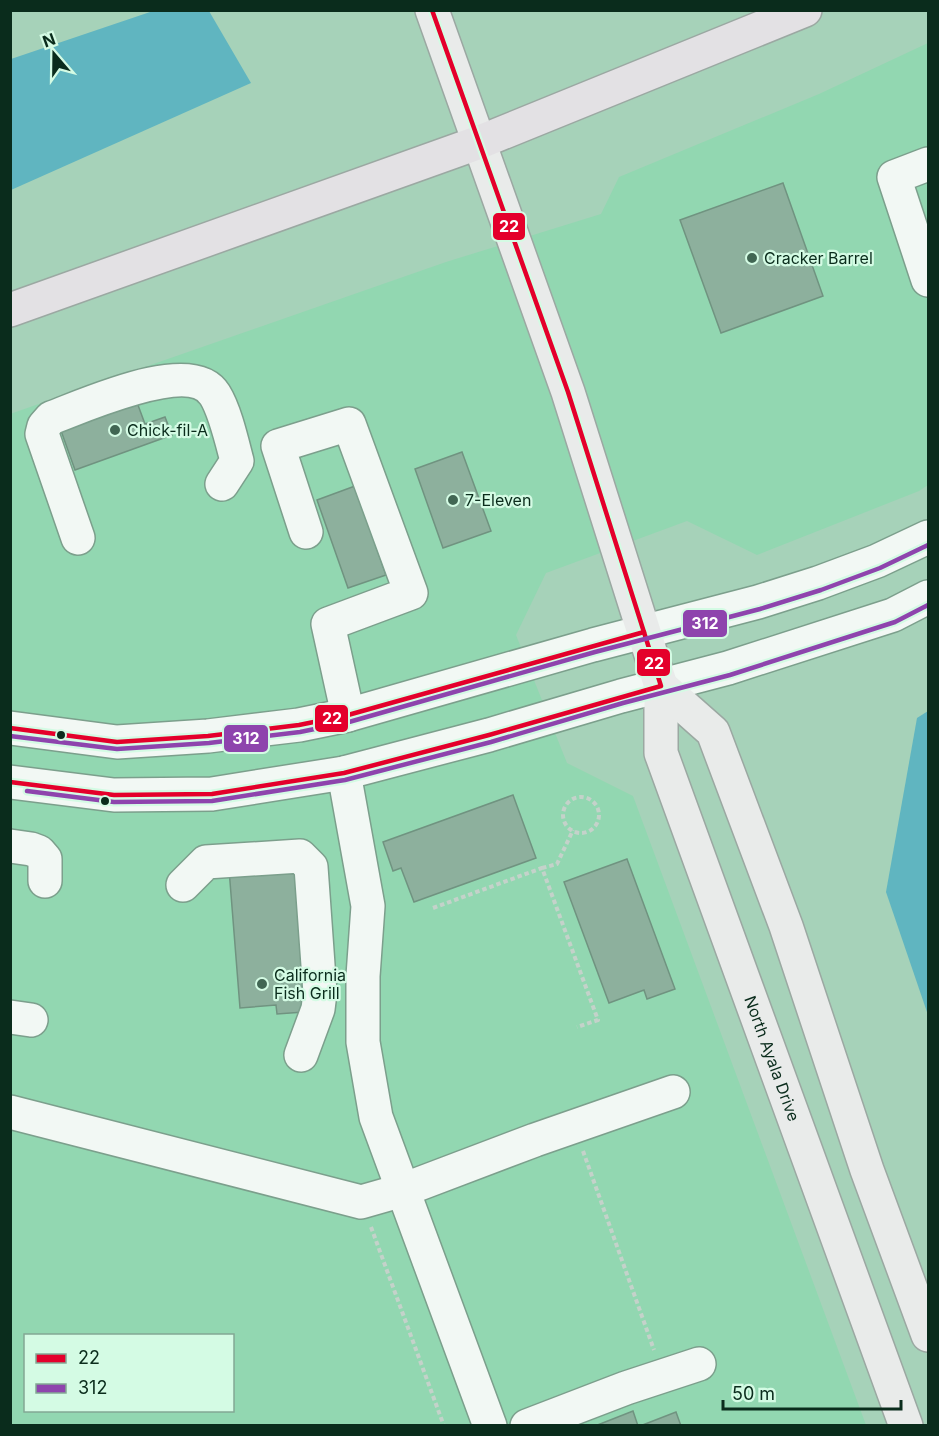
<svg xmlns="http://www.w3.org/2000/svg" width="939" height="1436" viewBox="0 0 939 1436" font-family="Inter,sans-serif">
<rect width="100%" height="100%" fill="#a6d2b9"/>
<path fill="#92d7b1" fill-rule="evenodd" d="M928 43V485L919 491 757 555 687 521 546 573 516 635 567 763 633 796 866 1425H11L10 414 446 262 601 214 619 177 819 94ZM26 1336H232V1410H26Z"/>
<g fill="#60b5c0">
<polygon points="156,10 209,11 251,83 11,190 11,59"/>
<polygon points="928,711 928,1015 886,892 917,718"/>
</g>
<g fill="#8db09d" stroke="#709380" stroke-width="1.5">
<polygon points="783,183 823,296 721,333 680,220"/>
<polygon points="135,397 145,424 165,417 172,435 75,470 59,425"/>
<polygon points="462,452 491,531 443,548 415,469"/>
<polygon points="355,486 386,575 348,588 317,500"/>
<polygon points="513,795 536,858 414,902 401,868 393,871 383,842"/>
<polygon points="627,859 675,989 647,999 644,990 609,1003 564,882"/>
<polygon points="300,864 310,1002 304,1012 277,1014 276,1005 240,1008 229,869"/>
<polygon points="633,1411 638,1426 595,1426"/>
<polygon points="676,1412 681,1426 640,1426"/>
</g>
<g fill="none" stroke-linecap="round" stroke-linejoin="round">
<g stroke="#7c9f8c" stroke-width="36">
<g id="minor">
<polyline points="928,164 894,177 928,280"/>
<polyline points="306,532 278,446 349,424 411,593 328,624 348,715"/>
<path d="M78 538 42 434 44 426 51 418C84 406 192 356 215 395 225 411 232 442 237 461L222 484"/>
<polyline points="10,728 117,742 208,736 299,725 348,715 593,645 758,602 818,583 877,561 928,537"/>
<polyline points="344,773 368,906 363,976 363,1042 376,1117 490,1426"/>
<polyline points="10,782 114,795 212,794 344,773 489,735 621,696 728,668 893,615 928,597"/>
<polyline points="10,846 31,849 39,852 45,859 45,881"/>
<polyline points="183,885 206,862 300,856 311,867 320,993 318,1009 301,1055"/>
<polyline points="10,1017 31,1020"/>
<polyline points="10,1112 361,1202 403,1190 535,1140 673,1092"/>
<polyline points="527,1426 626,1388 699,1364"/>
</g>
</g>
<g stroke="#9ba8a2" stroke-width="36">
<g id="major">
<path id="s1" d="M432 10 568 392 661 686V753L906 1426"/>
<polyline points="661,686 713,732 786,926 867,1170 928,1335"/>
</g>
</g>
<g stroke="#9ba8a2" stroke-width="36">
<polyline id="highway" points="10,310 480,142 805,10"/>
</g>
<g stroke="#c4d2ca" stroke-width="4" stroke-dasharray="4.5 3" stroke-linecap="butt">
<circle cx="581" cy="815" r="18"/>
<polyline points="542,868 557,864 573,830"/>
<polyline points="433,908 542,868 598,1020 577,1027"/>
<polyline points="583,1151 654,1350"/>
<polyline points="371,1227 444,1426"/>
</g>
<use href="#minor" stroke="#f2f8f4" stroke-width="33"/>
<use href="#major" stroke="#e9ebea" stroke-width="33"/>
<use href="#highway" stroke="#e3e1e4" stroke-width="33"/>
<g stroke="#d4fbe4" stroke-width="9">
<g id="bus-1">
<polyline points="10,728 117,742 208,736 299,725 348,715 644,632"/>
<polyline points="10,782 114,795 212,794 344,773 489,735 661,686 568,392 432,10"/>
</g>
</g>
<g stroke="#d4fbe4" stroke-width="9">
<g id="bus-2">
<polyline points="10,736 117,749 209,743 300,732 349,722 595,652 760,609 821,590 880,568 928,545"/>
<polyline points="27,791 114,802 212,801 345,780 491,742 623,703 730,675 895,622 928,605"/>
</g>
</g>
<use href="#bus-1" stroke="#e4002b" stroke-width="4.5"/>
<use href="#bus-2" stroke="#8e44ad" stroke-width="4.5"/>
</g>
<g fill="#416653" stroke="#d4fbe4" stroke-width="2">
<circle cx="752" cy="258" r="6"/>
<circle cx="115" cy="430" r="6"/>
<circle cx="453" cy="500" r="6"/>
<circle cx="262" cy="984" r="6"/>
</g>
<g fill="#0a2c1c" stroke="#d4fbe4" stroke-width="2">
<circle cx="61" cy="735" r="5"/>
<circle cx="105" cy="801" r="5"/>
</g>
<g text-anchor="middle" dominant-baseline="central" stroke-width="4.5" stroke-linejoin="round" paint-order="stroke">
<g font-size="16" fill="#0a2c1c" stroke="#d4fbe4" text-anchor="start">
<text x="764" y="258">Cracker Barrel</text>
<text x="127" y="430">Chick-fil-A</text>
<text x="465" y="500">7-Eleven</text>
<text x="274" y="975">California<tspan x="274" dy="18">Fish Grill</tspan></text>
</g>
<g font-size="16" fill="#0a2c1c" stroke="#d4fbe4">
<text stroke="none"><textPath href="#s1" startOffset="1106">North Ayala Drive</textPath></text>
</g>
</g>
<g stroke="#d4fbe4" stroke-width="2">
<rect x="492" y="212" width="34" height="29" rx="6" fill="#e4002b"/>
<rect x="682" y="609" width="46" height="29" rx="6" fill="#8e44ad"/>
<rect x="636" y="648" width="35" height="29" rx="6" fill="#e4002b"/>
<rect x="314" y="704" width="35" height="29" rx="6" fill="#e4002b"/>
<rect x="223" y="724" width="46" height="29" rx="6" fill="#8e44ad"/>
</g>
<g font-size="16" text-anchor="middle" font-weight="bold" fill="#fff">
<text x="509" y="232">22</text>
<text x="705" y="629">312</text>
<text x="654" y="669">22</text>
<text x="332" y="724">22</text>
<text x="246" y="744">312</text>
</g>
<rect width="939" height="1436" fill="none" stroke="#0a2c1c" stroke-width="24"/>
<rect x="24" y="1334" width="210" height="78" fill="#d4fbe4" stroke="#83a894" stroke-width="1.5"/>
<rect x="36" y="1354" width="30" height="9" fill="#e4002b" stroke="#83a894" stroke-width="1.5"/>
<text x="78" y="1364" font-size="18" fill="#0a2c1c">22</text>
<rect x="36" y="1384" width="30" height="9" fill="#8e44ad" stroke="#83a894" stroke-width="1.5"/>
<text x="78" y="1394" font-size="18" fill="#0a2c1c">312</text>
<g transform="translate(54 54) rotate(340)" stroke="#d4fbe4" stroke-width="4.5" paint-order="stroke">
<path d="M0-4.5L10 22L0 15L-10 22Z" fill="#0a2c1c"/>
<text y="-9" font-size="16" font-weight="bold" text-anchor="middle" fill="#0a2c1c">N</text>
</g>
<path d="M723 1400v9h178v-9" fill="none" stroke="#0a2c1c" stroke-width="3"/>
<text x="732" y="1400" font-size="18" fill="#0a2c1c" stroke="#d4fbe4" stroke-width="4.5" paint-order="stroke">50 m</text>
</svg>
